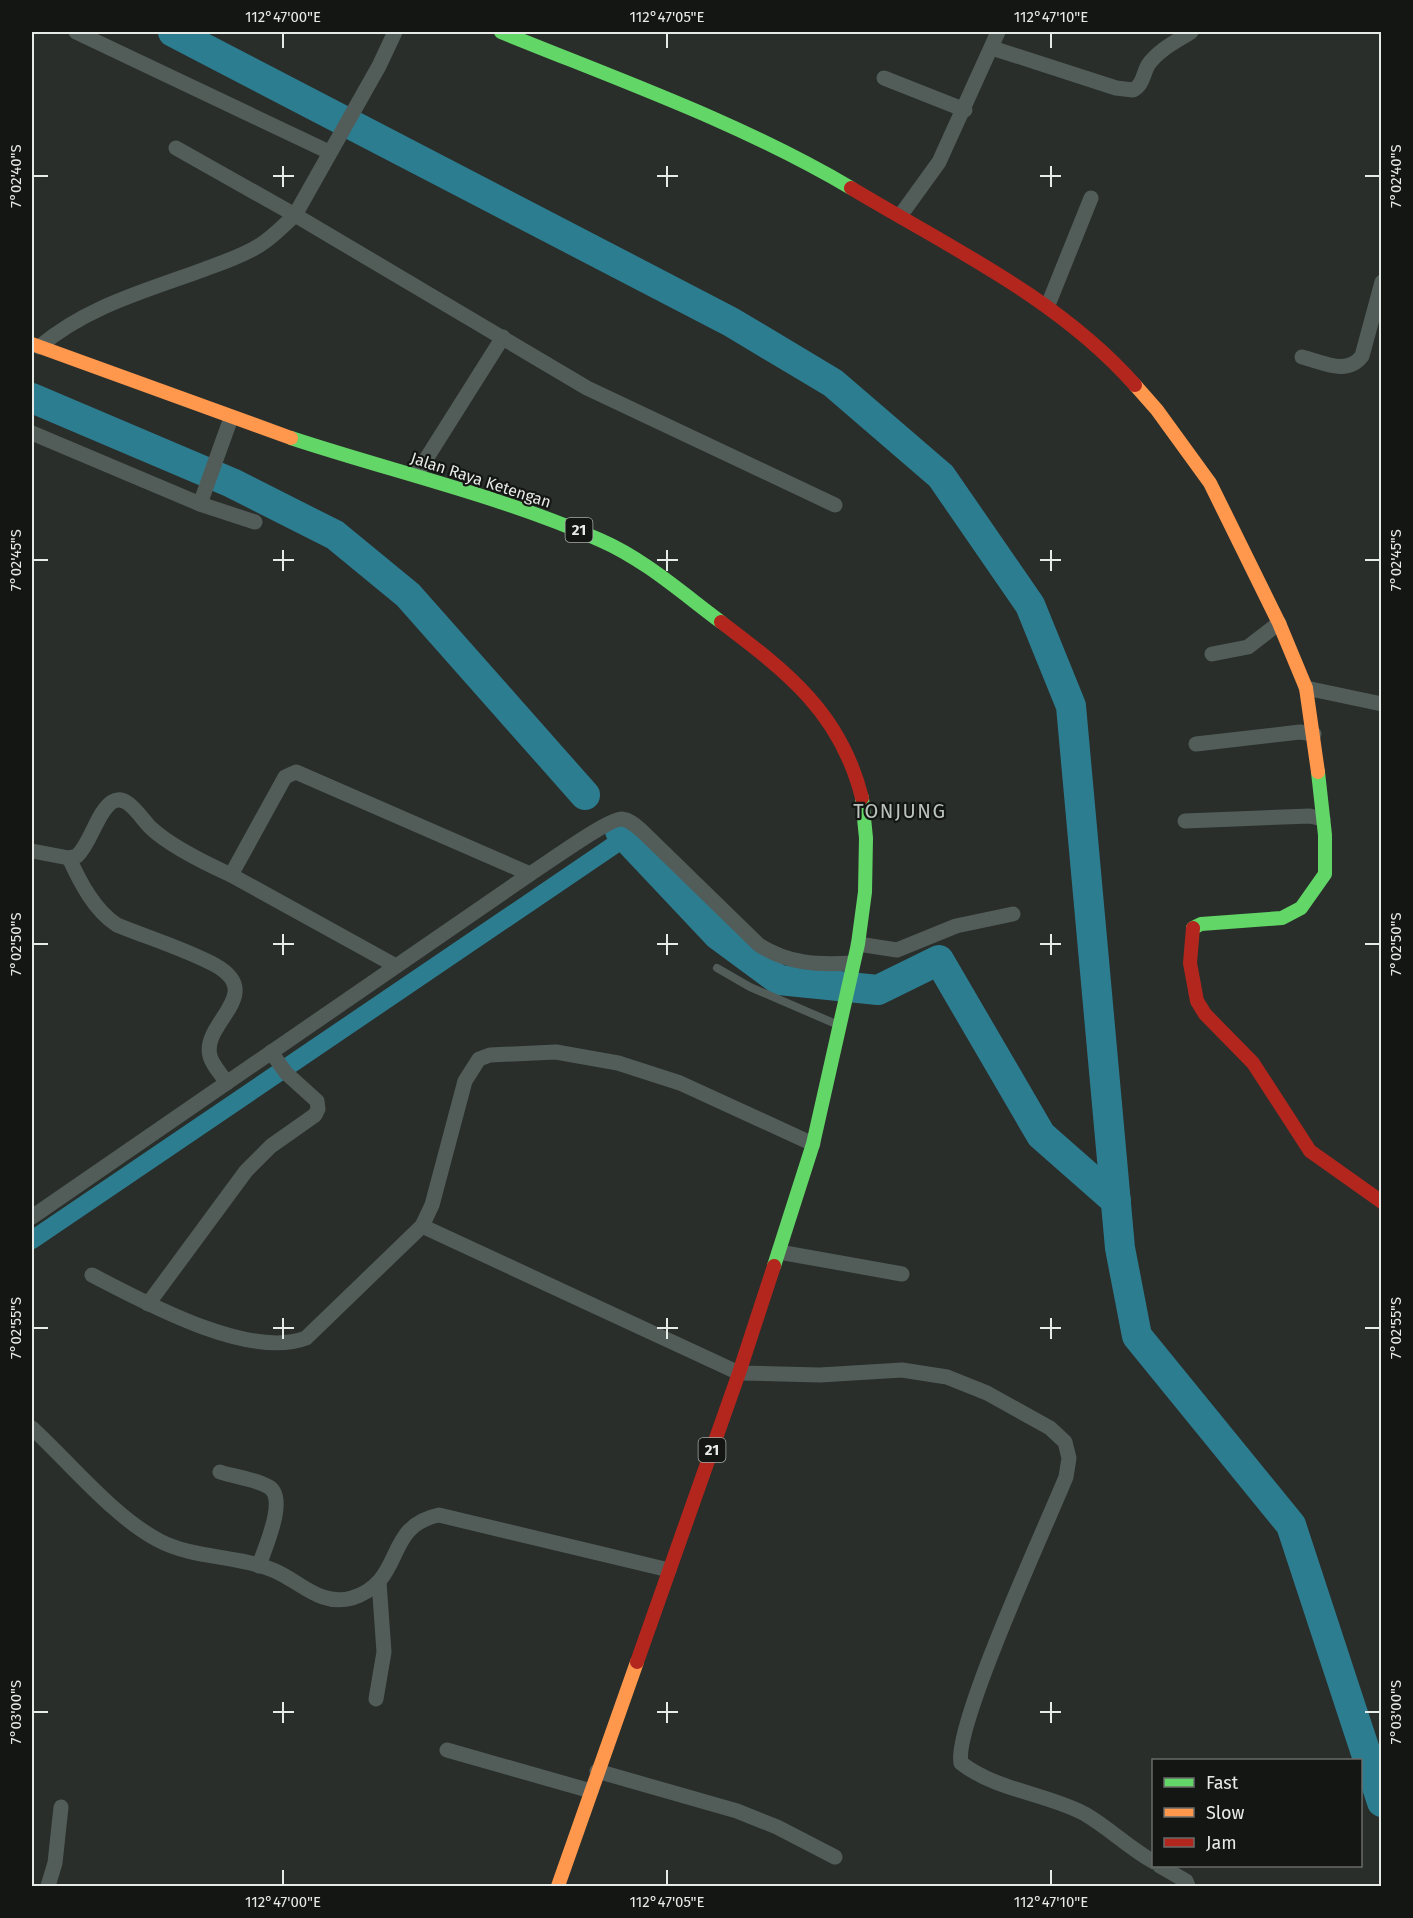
<svg xmlns="http://www.w3.org/2000/svg" width="1413" height="1918" viewBox="0 0 1413 1918" font-family="'Fira Sans',sans-serif">
<rect width="100%" height="100%" fill="#292e2a"/>
<g fill="none" stroke-linecap="round" stroke-linejoin="round">
<polyline stroke="#2d7d91" stroke-width="18" points="32,1240 626,837"/>
<g stroke="#2d7d91" stroke-width="30">
<polyline points="173,32 731,322 833,383 941,476 1030,605 1071,706 1120,1248 1137,1336 1291,1525 1382,1802"/>
<polyline points="32,398 232,483 335,535 408,595 585,795"/>
<polyline points="620,831 718,935 779,980 878,990 939,960 1041,1135 1116,1201"/>
</g>
<polyline stroke="#525d5a" stroke-width="8" points="717,968 750,987 836,1024"/>
<g stroke="#525d5a" stroke-width="15">
<polyline points="76,32 329,152"/>
<path d="M992 48 1116 88 1133 90C1143 85 1143 74 1148 65 1158 50 1177 41 1191 32"/>
<polyline points="884,78 965,110"/>
<polyline points="176,148 295,215 587,388 835,505"/>
<polyline points="900,216 939,162 998,32"/>
<polyline points="1048,305 1091,198"/>
<path d="M39 347C85 308 141 292 197 272 218 264 241 257 260 245 273 237 284 225 295 215L379 66 395 32"/>
<path d="M1302 357C1323 362 1347 376 1362 356L1382 282"/>
<polyline points="32,433 200,504 255,522"/>
<polyline points="416,475 503,337"/>
<polyline points="200,504 231,418"/>
<polyline points="1212,654 1248,647 1279,623"/>
<polyline points="1306,688 1382,704"/>
<polyline points="1196,744 1300,732 1314,734"/>
<polyline points="1185,821 1310,816 1323,819"/>
<path d="M32 851 69 858 77 856C91 843 97 812 112 802 127 792 142 820 151 828 170 846 207 864 231 875L285 777 296 772 530 874"/>
<path d="M69 858C80 882 94 910 117 925 149 938 185 949 215 965 267 994 201 1023 210 1056 212 1065 222 1075 227 1083"/>
<polyline points="231,875 396,966"/>
<polyline points="858,944 897,950 956,926 1013,914"/>
<path d="M32 1217 530 874C546 864 609 818 622 819 630 820 636 826 642 831L759 945C789 964 817 965 852 963"/>
<path d="M422 1226 739 1373 820 1375 902 1370 947 1377 987 1393 1050 1428 1065 1442 1069 1458 1066 1477C1047 1524 953 1727 961 1763 997 1791 1046 1793 1085 1814 1109 1828 1129 1848 1154 1862"/>
<polyline points="779,1252 902,1274"/>
<path d="M92 1275C144 1302 249 1360 306 1338L422 1226 432 1205 465 1081 479 1059 490 1055 556 1052 618 1063 680 1083 813 1144"/>
<polyline points="148,1304 246,1171 271,1146 315,1115 318,1109 317,1101 286,1073 271,1052"/>
<path d="M32 1428C70 1463 113 1516 158 1540 193 1559 237 1555 273 1570 300 1581 320 1607 352 1598 406 1581 383 1526 439 1515L669 1570"/>
<path d="M220 1472C235 1477 256 1479 269 1487 288 1499 264 1549 259 1566"/>
<polyline points="376,1699 384,1652 379,1582"/>
<polyline points="447,1750 591,1791"/>
<polyline points="597,1771 737,1811 777,1827 835,1857"/>
<polyline points="1160,1866 1186,1881 1188,1886"/>
<polyline points="48,1886 55,1863 61,1807"/>
</g>
<g stroke="#63d668" stroke-width="14">
<path d="M501 32C619 80 741 123 851 188"/>
<path d="M291 438C394 472 501 496 600 540 644 559 682 593 721 622"/>
<polyline points="1193,928 1201,924 1282,918 1301,908 1325,874 1325,835 1318,772"/>
<polyline points="774,1266 813,1144 858,944 865,892 866,838 862,798"/>
</g>
<g stroke="#ff974d" stroke-width="14">
<polyline points="32,344 291,438"/>
<polyline points="1135,385 1157,410 1210,483 1279,623 1306,688 1318,772"/>
<polyline points="558,1886 637,1662"/>
</g>
<g stroke="#b3261e" stroke-width="14">
<path d="M851 188C949 247 1058 298 1135 385"/>
<path d="M721 622C787 672 841 713 862 798"/>
<polyline points="1193,928 1190,963 1197,1001 1205,1014 1253,1063 1310,1151 1382,1202"/>
<polyline points="637,1662 739,1373 774,1266"/>
</g>
</g>
<path fill="none" stroke="#e7ebe8" stroke-width="2" d="M283 33V48M667 33V48M1051 33V48M283 166V187M667 166V187M1051 166V187M33 176H48M273 176H294M657 176H678M1040 176H1061M1365 176H1380M283 550V571M667 550V571M1051 550V571M33 560H48M273 560H294M657 560H678M1040 560H1061M1365 560H1380M283 934V955M667 934V955M1051 934V955M33 944H48M273 944H294M657 944H678M1040 944H1061M1365 944H1380M283 1318V1339M667 1318V1339M1051 1318V1339M33 1328H48M273 1328H294M657 1328H678M1040 1328H1061M1365 1328H1380M283 1702V1723M667 1702V1723M1051 1702V1723M33 1712H48M273 1712H294M657 1712H678M1040 1712H1061M1365 1712H1380M283 1870V1885M667 1870V1885M1051 1870V1885"/>
<g text-anchor="middle" dominant-baseline="central" stroke-width="4.5" stroke-linejoin="round" paint-order="stroke">
<g fill="#131613" stroke="#a7aba8" stroke-width="1.5">
<rect x="565.5" y="518" width="27" height="24" rx="4.5"/>
<rect x="698.5" y="1438" width="27" height="24" rx="4.5"/>
</g>
<g font-size="15" font-weight="bold" fill="#e7ebe8">
<text x="579" y="530">21</text>
<text x="712" y="1450">21</text>
</g>
<g font-size="16" fill="#e7ebe8" stroke="#131613">
<text transform="translate(481 480) rotate(18)">Jalan Raya Ketengan</text>
</g>
<g font-size="20" letter-spacing="1.5" fill="#b9c2bb" stroke="#131613">
<text x="900" y="811">TONJUNG</text>
</g>
</g>
<rect width="1413" height="1918" fill="none" stroke="#131613" stroke-width="66"/>
<rect x="1152" y="1759" width="210" height="108" fill="#131613" stroke="#686b68" stroke-width="1.5"/>
<rect x="1164" y="1778" width="30" height="9" fill="#63d668" stroke="#686b68" stroke-width="1.5"/>
<text x="1206" y="1789" font-size="18" fill="#e7ebe8">Fast</text>
<rect x="1164" y="1808" width="30" height="9" fill="#ff974d" stroke="#686b68" stroke-width="1.5"/>
<text x="1206" y="1819" font-size="18" fill="#e7ebe8">Slow</text>
<rect x="1164" y="1838" width="30" height="9" fill="#b3261e" stroke="#686b68" stroke-width="1.5"/>
<text x="1206" y="1849" font-size="18" fill="#e7ebe8">Jam</text>
<rect x="33" y="33" width="1347" height="1852" fill="none" stroke="#e7ebe8" stroke-width="2"/>
<g font-size="15" text-anchor="middle" fill="#e7ebe8">
<text x="283" y="22">112°47'00"E</text>
<text x="667" y="22">112°47'05"E</text>
<text x="1051" y="22">112°47'10"E</text>
<text transform="translate(16 176) rotate(-90)" y="5">7°02'40"S</text>
<text transform="translate(1396 176) rotate(-90)" y="5">7°02'40"S</text>
<text transform="translate(16 560) rotate(-90)" y="5">7°02'45"S</text>
<text transform="translate(1396 560) rotate(-90)" y="5">7°02'45"S</text>
<text transform="translate(16 944) rotate(-90)" y="5">7°02'50"S</text>
<text transform="translate(1396 944) rotate(-90)" y="5">7°02'50"S</text>
<text transform="translate(16 1328) rotate(-90)" y="5">7°02'55"S</text>
<text transform="translate(1396 1328) rotate(-90)" y="5">7°02'55"S</text>
<text transform="translate(16 1712) rotate(-90)" y="5">7°03'00"S</text>
<text transform="translate(1396 1712) rotate(-90)" y="5">7°03'00"S</text>
<text x="283" y="1907">112°47'00"E</text>
<text x="667" y="1907">112°47'05"E</text>
<text x="1051" y="1907">112°47'10"E</text>
</g>
</svg>
